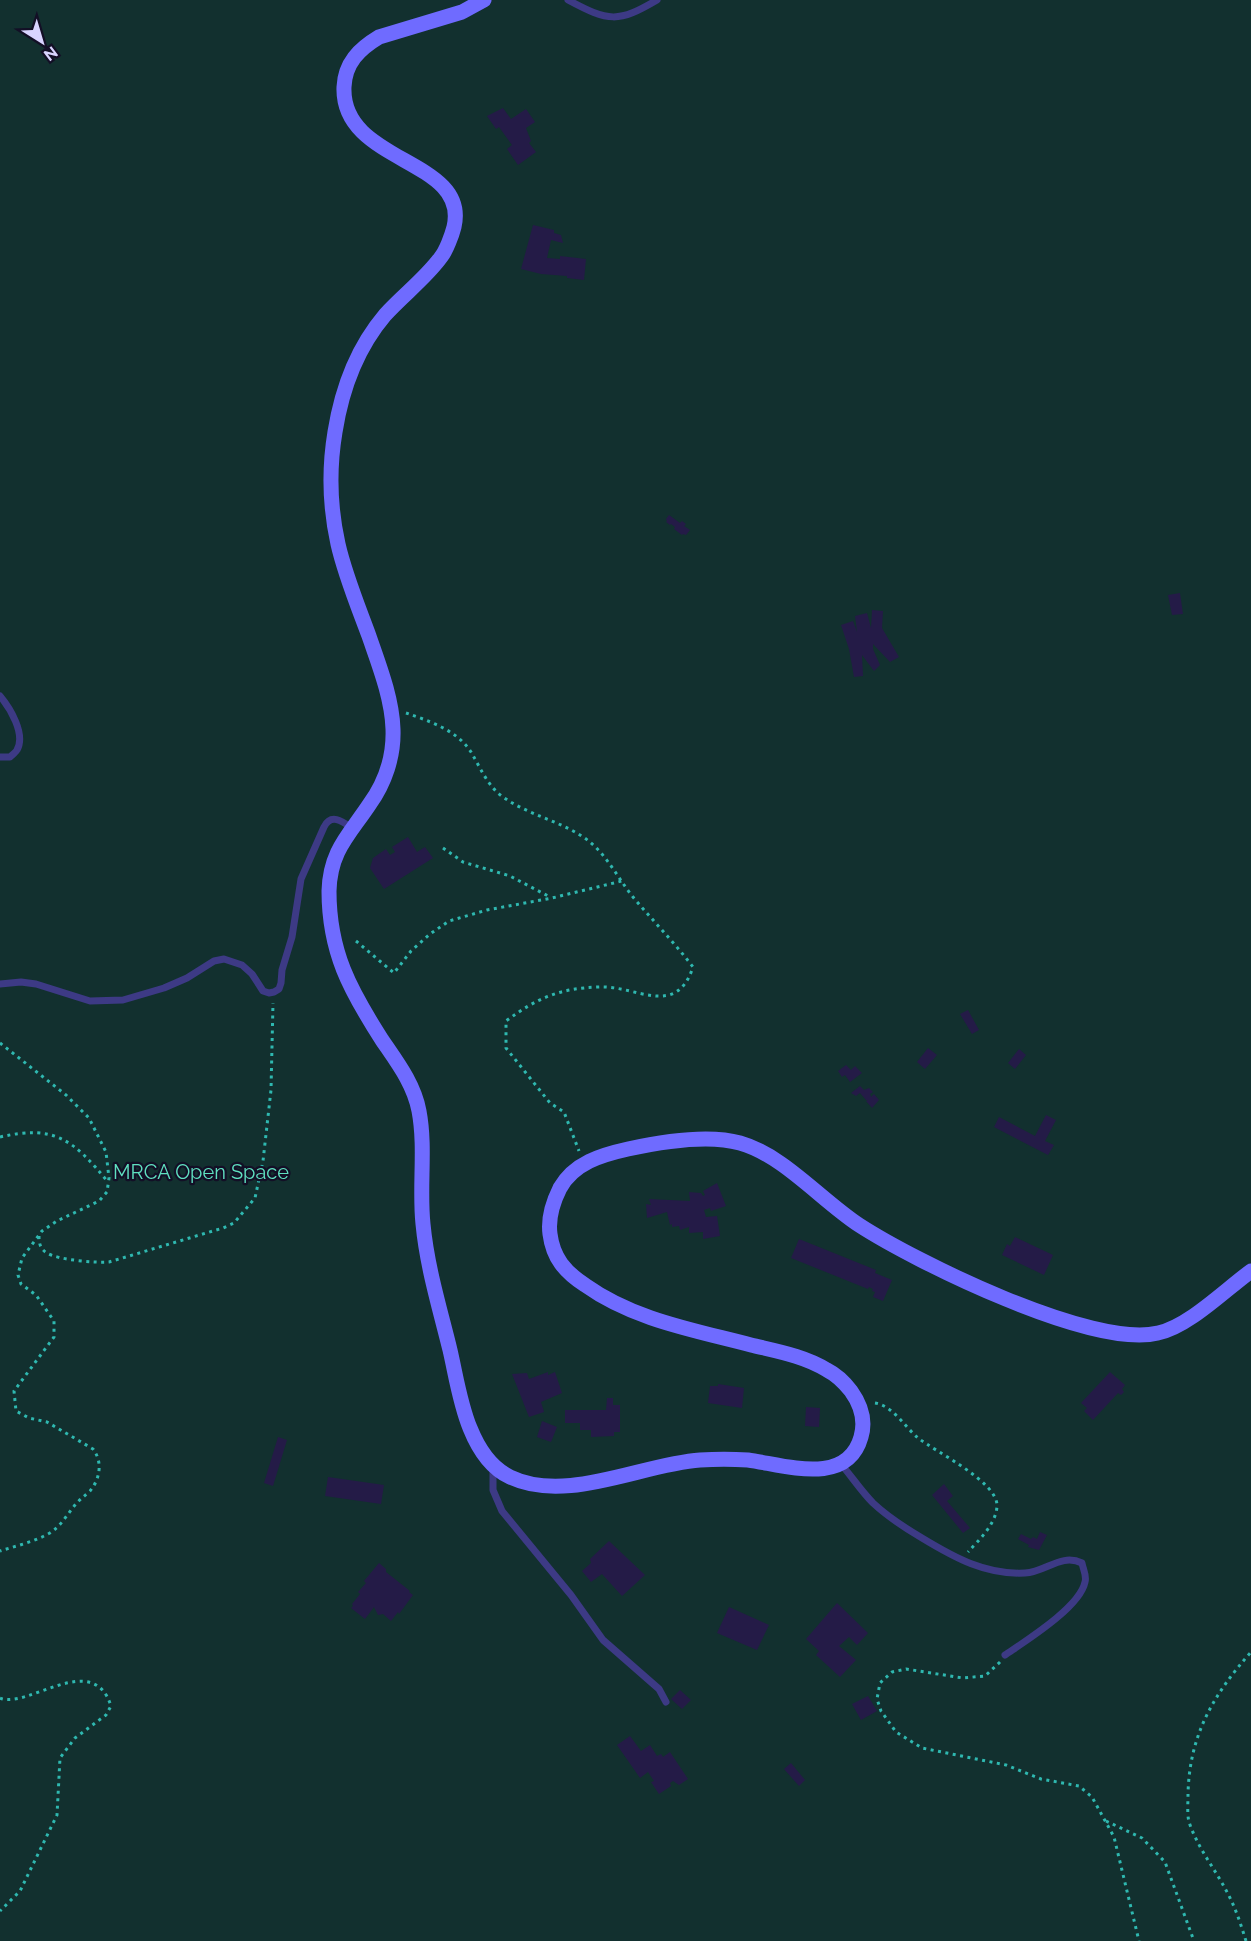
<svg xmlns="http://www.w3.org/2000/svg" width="1251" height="1941" viewBox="0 0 1251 1941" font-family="Raleway,sans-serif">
<rect width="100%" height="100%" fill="#130f26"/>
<rect fill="#12302f" x="0" y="0" width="1251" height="1941"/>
<g fill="#241b47">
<polygon points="503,108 511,119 526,109 535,122 526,128 531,141 529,143 536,152 518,165 507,149 512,145 499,127 496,129 487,116"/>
<polygon points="533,225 554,230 554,233 561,235 563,243 551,240 547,258 560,259 560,256 586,259 584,280 567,278 567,276 541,274 521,269"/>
<polygon points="669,515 680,523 682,521 686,524 684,526 690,530 686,535 683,534 682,535 674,529 675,527 671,524 670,525 666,522 667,521 666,519"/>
<polygon points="1180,593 1183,614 1172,615 1168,595"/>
<polygon points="872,610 883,611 882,628 899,657 890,662 873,644 873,649 880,665 874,671 862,655 863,676 854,677 849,649 841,625 853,621 857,632 855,616 867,613 871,628"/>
<polygon points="408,837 417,852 425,847 433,858 384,889 370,868 373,858 386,849 390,855 395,852 392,847"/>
<polygon points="968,1010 979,1030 972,1034 960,1014"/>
<polygon points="928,1048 937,1055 925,1069 917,1062"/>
<polygon points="1019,1049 1026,1055 1015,1069 1008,1063"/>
<polygon points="846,1065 851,1070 855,1066 862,1073 850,1082 845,1075 842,1077 838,1071"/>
<polygon points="860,1086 864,1090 869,1088 873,1092 870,1094 871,1097 874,1094 879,1100 872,1108 866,1101 868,1100 866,1100 860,1093 856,1096 851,1093"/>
<polygon points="1046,1115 1056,1120 1045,1141 1054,1145 1048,1155 994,1127 999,1117 1035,1136"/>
<polygon points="717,1183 726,1206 711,1211 710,1208 704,1210 706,1217 717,1216 720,1236 703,1239 703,1232 689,1233 689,1227 680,1230 679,1226 672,1227 672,1224 670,1225 667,1212 647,1218 646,1204 651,1205 649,1199 690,1201 689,1192 701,1193 703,1196 705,1195 703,1191"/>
<polygon points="1015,1237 1053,1255 1044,1275 1002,1255 1007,1244 1010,1246"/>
<polygon points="799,1239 876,1270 875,1273 892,1280 883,1301 873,1297 875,1292 872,1291 873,1289 869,1287 868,1289 791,1258"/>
<polygon points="548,1372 548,1375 555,1372 562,1393 541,1402 544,1412 529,1417 512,1374 527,1373 529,1379"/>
<polygon points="1110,1372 1125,1385 1122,1389 1124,1392 1121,1395 1118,1393 1093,1420 1084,1411 1087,1408 1081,1403"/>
<polygon points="718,1384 744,1388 742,1408 708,1403 710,1386 718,1386"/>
<polygon points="607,1398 613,1398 613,1405 620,1405 620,1432 614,1432 614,1436 591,1437 591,1430 580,1430 580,1423 565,1423 565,1410 606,1410"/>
<polygon points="806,1407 820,1408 819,1427 805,1426"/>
<polygon points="542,1421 557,1427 551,1442 537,1437"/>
<polygon points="278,1437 287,1440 273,1486 264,1483"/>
<polygon points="328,1477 384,1485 381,1504 325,1496"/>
<polygon points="944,1484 953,1496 947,1501 970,1528 963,1533 932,1495"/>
<polygon points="1040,1532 1047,1535 1039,1550 1028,1547 1029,1545 1018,1539 1021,1534 1031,1539 1033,1537 1037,1539"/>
<polygon points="609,1541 645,1575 622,1596 602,1574 591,1582 582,1571 591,1563 590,1559"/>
<polygon points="379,1563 386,1569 386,1572 410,1591 409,1592 413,1595 399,1614 398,1612 391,1621 383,1614 378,1615 374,1607 365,1619 351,1608 353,1606 352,1604 360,1594 358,1592 366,1583 364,1581"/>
<polygon points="837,1603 868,1633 857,1645 849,1637 839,1646 856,1660 840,1677 816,1655 819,1651 806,1639"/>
<polygon points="729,1607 769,1625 757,1650 717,1633"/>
<polygon points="680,1690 691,1700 682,1709 671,1699"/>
<polygon points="868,1696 877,1711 861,1720 852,1704"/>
<polygon points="630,1736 641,1751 650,1745 657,1756 661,1754 663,1757 670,1752 688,1779 679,1785 673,1781 670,1783 671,1786 659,1794 651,1782 654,1781 648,1772 640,1778 617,1745"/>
<polygon points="791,1763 805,1780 799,1786 784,1769"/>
</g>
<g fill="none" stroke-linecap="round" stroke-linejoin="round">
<g stroke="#2fb8b0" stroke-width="3" stroke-dasharray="3 4.5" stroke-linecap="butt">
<path d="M406 713C429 721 457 730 471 752 480 767 488 787 503 797 527 814 556 820 580 835 605 850 616 876 633 897 653 921 674 942 693 967 676 1019 636 985 599 987 560 988 537 998 506 1021V1048L550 1103 564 1112 579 1151"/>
<polyline points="443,848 463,862 510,876 550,897"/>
<polyline points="356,941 394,973 411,951 430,934 449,921 487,910 552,898 622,881"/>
<path d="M0 1043 66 1095 89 1118 106 1152 109 1178 107 1192 99 1201 57 1221 42 1231 22 1258 18 1275 21 1284 36 1295 54 1321V1337L14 1391 16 1411 29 1418 47 1422 93 1449C103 1462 100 1479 90 1491 85 1496 80 1499 76 1504 67 1514 61 1527 48 1534 33 1542 16 1546 0 1551"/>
<path d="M0 1137C56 1124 74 1141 108 1182"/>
<path d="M39 1236C39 1243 40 1249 47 1253 58 1260 96 1263 109 1262L223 1228 234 1223 255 1198 263 1161 271 1090 273 1003"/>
<path d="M875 1403C893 1406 905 1427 918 1438 936 1452 996 1481 997 1505 997 1523 979 1540 968 1552"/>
<polyline points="1000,1662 985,1676 963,1678 906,1669 892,1672 880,1683 877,1699 881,1711 896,1732 922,1748 1006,1765 1041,1779 1079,1786 1092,1797 1114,1837 1139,1941"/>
<path d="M0 1698C27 1710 93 1649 111 1706L106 1715 75 1738 60 1758 57 1815 20 1891 0 1911"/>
<polyline points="1106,1821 1142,1838 1165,1862 1194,1941"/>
<path d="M1246 1941C1241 1925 1236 1909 1228 1894 1216 1870 1198 1849 1189 1822 1187 1814 1188 1803 1188 1795 1189 1736 1213 1695 1251 1652"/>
</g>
<g stroke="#3d3a85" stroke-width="7">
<path d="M568 0C609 22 618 23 657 0"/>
<path d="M0 696C10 708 26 734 17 750 17 751 11 756 10 757H0"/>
<path d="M0 984 21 982 36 984 90 1001 123 1000 164 988 187 978 214 961 224 959 242 965 252 974 263 991 269 993 274 992 279 989 281 983 282 970 292 937 301 879 324 827C331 813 342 821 352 828"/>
<path d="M841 1464C852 1477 862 1492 873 1503 888 1517 905 1528 922 1538 955 1558 986 1575 1025 1573 1046 1572 1061 1553 1082 1563 1083 1569 1087 1576 1085 1582 1080 1607 1027 1640 1005 1655"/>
<polyline points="493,1468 493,1490 502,1511 571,1595 603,1640 659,1689 666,1702"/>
</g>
<path stroke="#6f6bff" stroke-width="15" d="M484 0 462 12 379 37C359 49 345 63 344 87 341 164 470 158 454 227 452 235 446 251 441 257 426 278 403 295 385 315 357 348 342 388 335 432 329 468 330 508 338 544 345 575 358 606 369 636 379 665 392 698 393 729 394 756 385 783 369 805 349 835 330 851 329 891 329 952 350 990 382 1040 397 1062 414 1084 419 1111 426 1148 419 1187 423 1224 427 1267 440 1309 450 1350 456 1376 460 1404 470 1428 478 1448 491 1468 510 1477 566 1504 642 1464 700 1460 716 1459 732 1459 748 1460 785 1465 847 1487 861 1437 866 1420 861 1405 851 1391 844 1382 837 1375 827 1370 805 1356 776 1351 751 1345 694 1330 634 1320 585 1285 565 1272 553 1258 550 1234 548 1219 553 1202 560 1188 574 1163 601 1155 628 1149 660 1142 708 1134 740 1143 783 1155 821 1200 859 1225 916 1262 1093 1349 1158 1333 1188 1327 1225 1290 1251 1271"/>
</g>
<g text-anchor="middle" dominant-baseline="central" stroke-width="4.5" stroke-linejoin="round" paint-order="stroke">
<g font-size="20" fill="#5fe0c0" stroke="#130f26">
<text x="201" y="1172">MRCA Open Space</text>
</g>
</g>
<g transform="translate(42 42) rotate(143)" stroke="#130f26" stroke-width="4.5" paint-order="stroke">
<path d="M0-4.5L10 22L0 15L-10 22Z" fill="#d9d4ff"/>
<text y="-9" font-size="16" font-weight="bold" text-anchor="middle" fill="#d9d4ff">N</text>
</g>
</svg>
